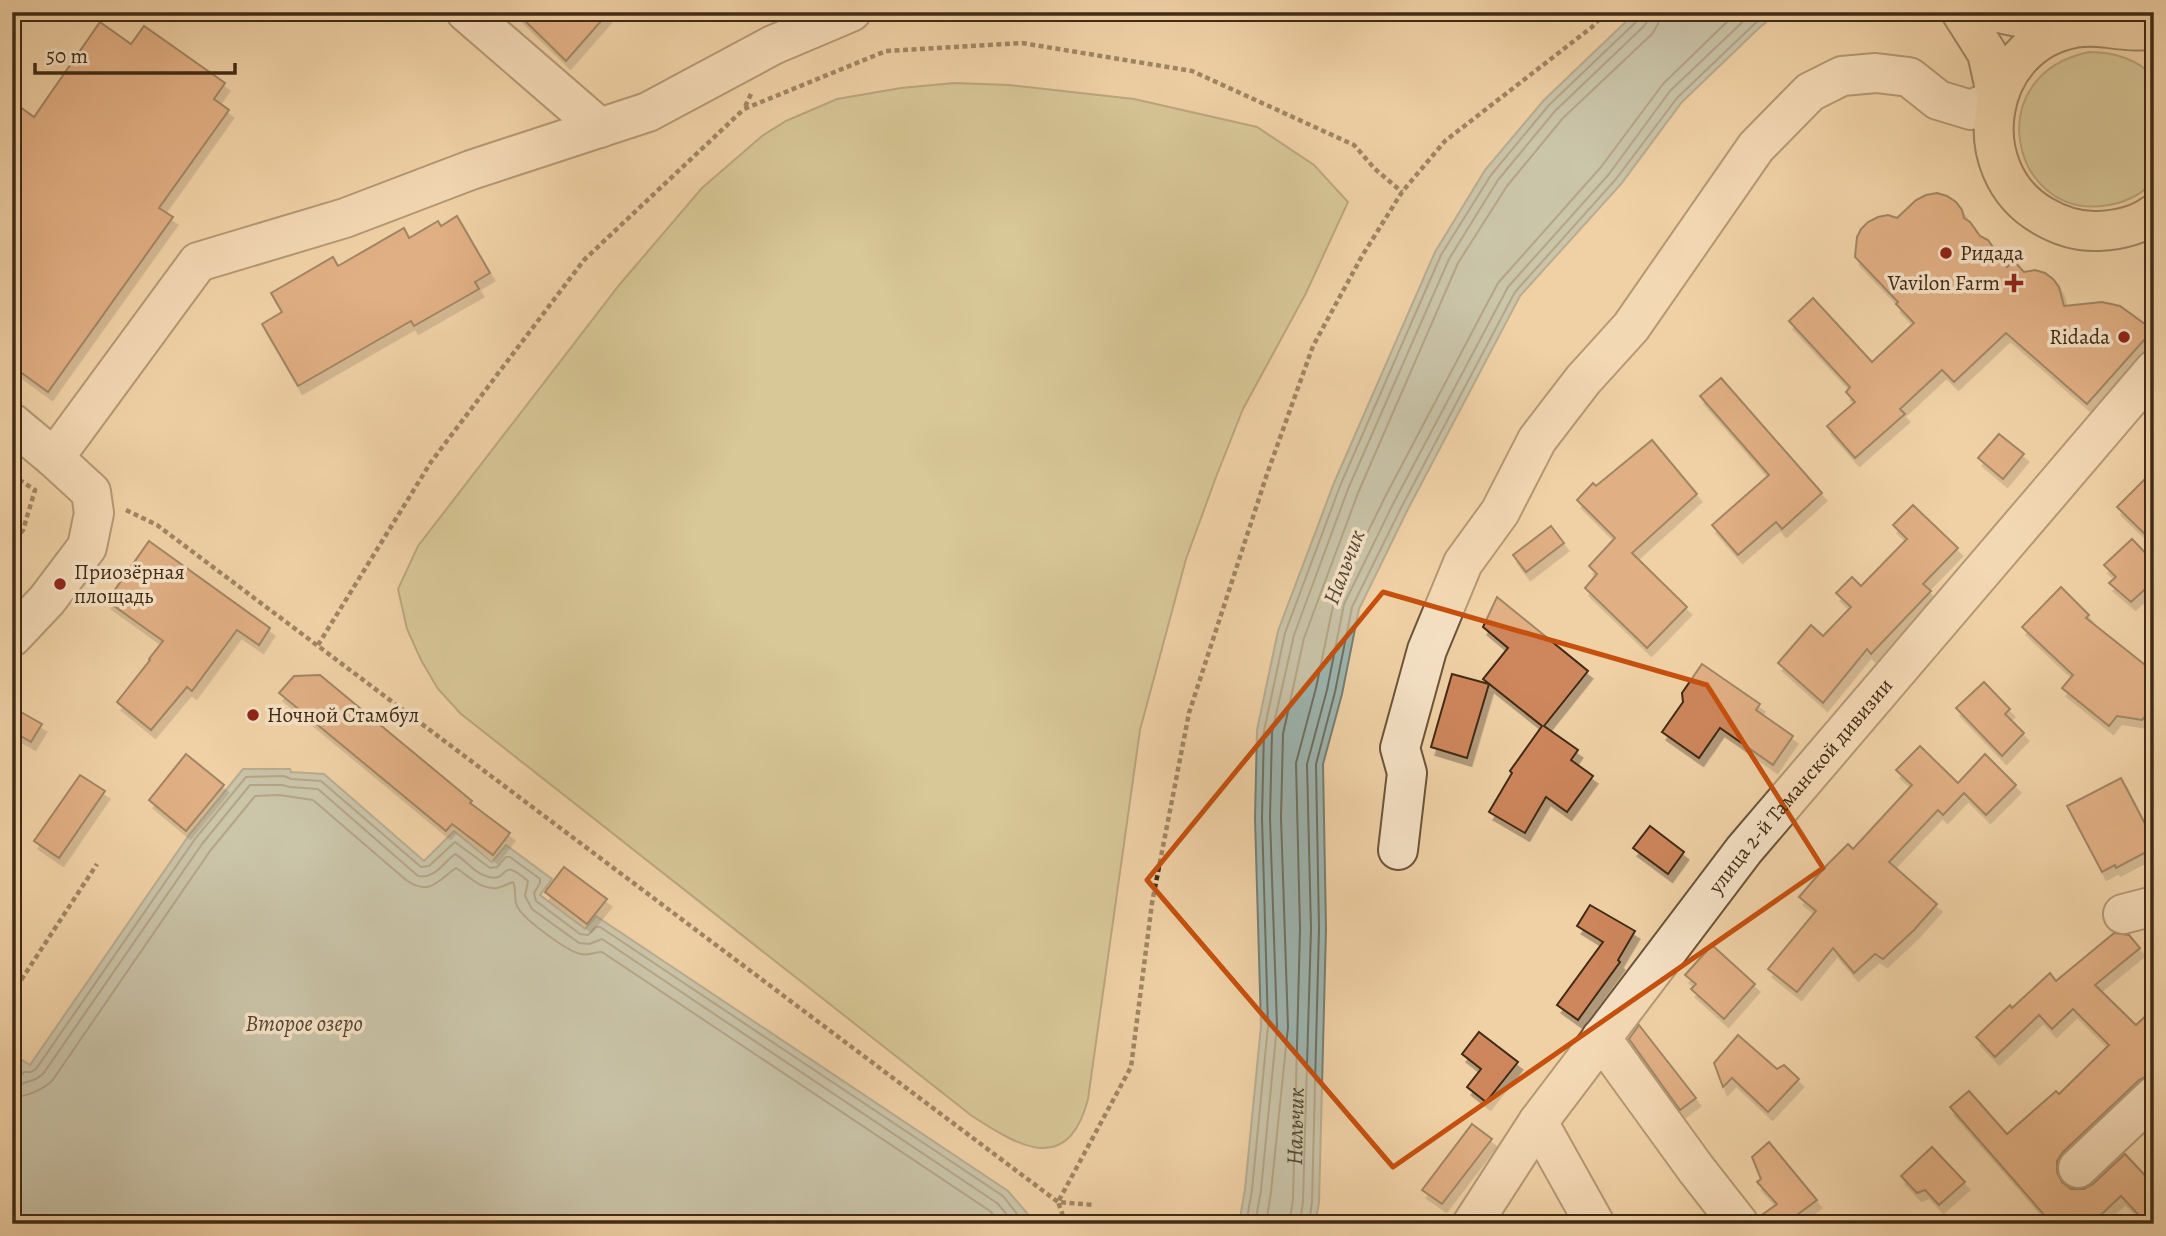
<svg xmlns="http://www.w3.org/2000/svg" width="2166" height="1236" viewBox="0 0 2166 1236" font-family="Alegreya,serif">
<defs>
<filter id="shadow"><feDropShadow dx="4.5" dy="8" stdDeviation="0" flood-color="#0004"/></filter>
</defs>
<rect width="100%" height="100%" fill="#f0d1a6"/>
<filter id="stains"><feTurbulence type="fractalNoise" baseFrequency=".00286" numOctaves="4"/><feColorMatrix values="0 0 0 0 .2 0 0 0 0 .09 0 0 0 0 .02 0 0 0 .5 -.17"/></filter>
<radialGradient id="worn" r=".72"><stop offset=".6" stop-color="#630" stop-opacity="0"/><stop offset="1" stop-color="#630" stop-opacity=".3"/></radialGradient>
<g fill="#bbbb86" stroke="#7e734d" stroke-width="2">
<path d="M2089 52C2114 52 2136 58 2154 77V181C2140 196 2122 204 2102 206 2011 216 1979 75 2089 52Z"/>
<path d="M954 83 1009 85 1134 99 1257 127 1314 165 1348 202 1306 293 1243 409 1216 477 1186 559 1140 730 1088 1099C1068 1176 1020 1147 972 1116L461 714 438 689 421 660 407 629 398 589 418 546 620 284 702 188 762 136 786 121 837 99 901 88Z"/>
</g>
<g fill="#9db5b0" stroke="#787e72" stroke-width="2">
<polygon points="1636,12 1778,12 1758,29 1682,102 1621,184 1520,296 1408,509 1359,609 1342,694 1323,764 1326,929 1319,1203 1315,1224 1239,1224 1245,1189 1261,1026 1255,818 1257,730 1278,631 1334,483 1435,252 1485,170 1544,100"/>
<polygon points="243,769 290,769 291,772 324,774 424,861 454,831 492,862 506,845 552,879 540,895 585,929 596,916 1008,1191 1027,1213 1033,1224 12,1224 12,1075 22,1060 30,1065 189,835"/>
</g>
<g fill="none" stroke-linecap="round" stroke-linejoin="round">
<g stroke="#6e7062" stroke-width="2">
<polyline points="12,1078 19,1077 24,1072 31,1072 36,1069 195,839 246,777 284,776 291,779 321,781 421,867 429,866 455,842 490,868 497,867 506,857 510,857 540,879 540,883 534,893 536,901 580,934 588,935 596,927 600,927 1003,1196 1025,1224"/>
<path d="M12 1087 36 1079 43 1074 202 844 250 785H282L290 787 318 789 418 876C435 879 443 863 455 854 466 860 476 875 489 877 511 882 498 855 528 881L525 896 532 909 579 943 589 944 602 939 997 1203 1015 1224"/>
<path d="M12 1097C26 1097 42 1090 52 1081L210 851 255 796 279 795 313 800 406 880C430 897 438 880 456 868 469 876 480 890 497 888 502 887 508 884 513 882 517 890 513 900 518 908 525 920 568 952 581 954 588 956 595 952 602 952L990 1211 1001 1224"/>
<polyline points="1246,1224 1252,1190 1268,1026 1262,818 1264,731 1285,633 1340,486 1441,255 1491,175 1549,105 1638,20 1640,12"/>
<polyline points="1255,1224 1261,1190 1277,1026 1270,818 1272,732 1294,635 1348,489 1449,259 1498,180 1555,111 1644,26 1648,20 1649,12"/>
<polyline points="1266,1224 1271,1192 1288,1027 1281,818 1283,734 1304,638 1358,493 1458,263 1507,186 1563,118 1652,34 1658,24 1660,12"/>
<path id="s1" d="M1289 1224 1293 1200 1300 929 1296 763 1316 688 1334 601 1385 497 1498 283 1601 167 1663 84 1737 12"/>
<polyline points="1300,1224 1303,1201 1311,929 1307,764 1327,690 1344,604 1394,502 1508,287 1609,174 1670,91 1753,12"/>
<polyline points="1309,1224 1312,1202 1319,929 1316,764 1335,692 1352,607 1402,506 1515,292 1616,179 1677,98 1767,12"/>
</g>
</g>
<g fill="#ce865b" stroke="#402b14" stroke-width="2" filter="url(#shadow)">
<polygon points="516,12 609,12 566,61"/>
<polygon points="100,22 131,44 144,26 225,83 214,99 229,110 159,208 173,217 48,392 12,366 12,101 34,117"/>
<polygon points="1937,193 1947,196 1956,202 1962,210 1964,218 1970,222 1980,236 1988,240 2007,267 2014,261 2024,272 2035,270 2045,273 2053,279 2059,287 2064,306 2102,302 2120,306 2153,330 2087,404 2006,333 1954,382 1942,370 1900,409 1905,414 1855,458 1827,426 1855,402 1846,392 1850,387 1789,321 1813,298 1872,362 1914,323 1896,304 1898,302 1855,257 1857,237 1861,229 1868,222 1878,217 1888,215 1897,218 1916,200 1926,195"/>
<polygon points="457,216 490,273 475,282 479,289 414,326 411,321 298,386 262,324 282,312 271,293 333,257 338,266 404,228 409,238 438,221 441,226"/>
<polygon points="1721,378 1822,493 1782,529 1776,522 1738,555 1712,525 1769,475 1700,396"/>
<polygon points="1999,434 2024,454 2003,479 1978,458"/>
<polygon points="1652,440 1697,494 1632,553 1687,607 1647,648 1585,588 1597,574 1589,566 1615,538 1577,500 1593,483 1596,486"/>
<polygon points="2154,470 2154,543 2117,507"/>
<polygon points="1913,505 1958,548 1923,584 1931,591 1871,654 1867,649 1823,703 1778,663 1811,625 1823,636 1851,607 1836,593 1852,577 1861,586 1907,539 1893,525"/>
<polygon points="1551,526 1564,543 1526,572 1513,555"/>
<polygon points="2132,539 2154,562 2154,581 2131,602 2109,583 2116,577 2104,565"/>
<polygon points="149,541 270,628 259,645 237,630 192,691 187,687 151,730 117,702 150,660 149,659 163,641 107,601"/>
<polygon points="2061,587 2089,615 2086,618 2154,672 2154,706 2142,720 2117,716 2109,726 2062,688 2073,675 2022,627"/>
<polygon points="1497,597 1588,671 1544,726 1578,750 1571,760 1593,776 1567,812 1546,797 1525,833 1489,812 1512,773 1510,771 1542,726 1483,679 1508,648 1483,627"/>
<polygon points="1702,664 1760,704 1756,710 1793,736 1773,765 1720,728 1699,758 1662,732 1683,702 1682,693"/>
<polygon points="1452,674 1489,684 1467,758 1431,747"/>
<polygon points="320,675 472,801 470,803 510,833 493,855 452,824 446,831 279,693 294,676"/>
<polygon points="1984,682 2010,709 2005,714 2024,733 2002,756 1956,708"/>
<polygon points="12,707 42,724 31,742 12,731"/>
<polygon points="1920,746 1958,783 1985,754 2016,785 1986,815 1964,793 1943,815 1938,810 1889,862 1937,904 1914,930 1883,959 1875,954 1854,973 1833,948 1797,992 1768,969 1816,911 1799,897 1825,867 1848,844 1853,849 1912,785 1896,770"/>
<polygon points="186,754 224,785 186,831 149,800"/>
<polygon points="80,775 105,791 59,858 34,841"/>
<polygon points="2121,778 2154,841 2154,848 2116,868 2115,865 2102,872 2067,806"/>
<polygon points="1650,826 1684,852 1668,874 1633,848"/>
<polygon points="564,867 607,899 587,924 545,892"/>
<polygon points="1590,905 1635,931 1618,960 1620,962 1578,1020 1557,1005 1603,942 1577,926"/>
<polygon points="2114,933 2129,935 2140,948 2095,985 2136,1025 2154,1008 2154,1072 2139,1080 2063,1152 2057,1161 2057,1172 2062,1182 2071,1189 2084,1189 2093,1184 2125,1154 2154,1185 2154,1224 2147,1224 2121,1196 2091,1224 2052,1224 1950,1107 1969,1091 2007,1134 2056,1091 2059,1094 2109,1045 2073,1009 2052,1029 2039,1015 1995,1057 1976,1037 2010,1005 2012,1008 2050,973 2056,981"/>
<polygon points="1712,945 1755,984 1724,1019 1691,989 1696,984 1685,975"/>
<polygon points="1639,1025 1696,1098 1680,1110 1629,1039"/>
<polygon points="1479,1032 1518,1062 1486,1102 1467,1087 1481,1069 1462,1054"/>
<polygon points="1738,1035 1777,1069 1784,1065 1799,1079 1768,1112 1732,1078 1723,1087 1714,1063"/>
<polygon points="1472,1124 1492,1139 1442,1204 1422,1190"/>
<polygon points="1769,1142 1817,1200 1797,1215 1804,1224 1760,1224 1759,1217 1777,1204 1757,1182 1761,1179 1752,1157"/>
<polygon points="1932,1147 1965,1182 1939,1205 1925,1190 1917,1193 1901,1176"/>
</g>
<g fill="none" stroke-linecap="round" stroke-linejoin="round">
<g stroke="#6c5438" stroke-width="42">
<g id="minor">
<polyline points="466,12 600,128"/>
<polyline points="12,423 54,458 91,492 94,513 87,547 47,600 12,637"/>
<polyline points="54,458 198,262 345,218 471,170 648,112 773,45 851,12"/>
<polyline points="1398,850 1407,773 1400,748 1427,650 1463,563 1500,512 1537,440 1583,380 1631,327 1756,147 1810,92 1842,76 1876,73 1909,77 1938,100 1971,110 1997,98"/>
<polyline points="2123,914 2154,906"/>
<polyline points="1601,1038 1696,1169 1739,1224"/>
<polyline points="1538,1122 1595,1224"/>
<polyline points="2078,1168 2154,1096"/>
<path id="s2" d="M1472 1224 1538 1122 1744 850 2154 370"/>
</g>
</g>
<g stroke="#402b14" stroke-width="42">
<g id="major">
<polyline points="1961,12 1987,53 1997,98"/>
<polyline points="1993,12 2072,28"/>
<path d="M2154 30C2145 30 2136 31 2127 30 2109 29 2093 24 2074 28 1984 44 1964 171 2043 216 2060 226 2079 232 2099 231 2118 230 2138 226 2154 214"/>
</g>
</g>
<g stroke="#402b14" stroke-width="4.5" stroke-dasharray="5 3.5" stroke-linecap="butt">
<polyline points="751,94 744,109 886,51 1022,43 1192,71 1354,145 1375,169 1402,192"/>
<polyline points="12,475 35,490 23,530 12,544"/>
<polyline points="126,510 157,525 1058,1202 1094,1205"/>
<polyline points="318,645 431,462 584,260 744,109"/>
<polyline points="12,994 97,864"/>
<polyline points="1066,1224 1058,1202 1131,1067 1152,903 1189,713 1267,474 1313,346 1362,256 1402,192 1445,141 1592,27 1606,12"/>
</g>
<use href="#minor" stroke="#f5e1c5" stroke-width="38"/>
<use href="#major" stroke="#f0d1a6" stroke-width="38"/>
</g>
<path d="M0 0H2166V1236H0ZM1383 592 1707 685 1823 868 1393 1167 1147 880Z" fill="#f0d1a6" fill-opacity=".55" fill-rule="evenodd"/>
<path fill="none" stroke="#c6500e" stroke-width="5" stroke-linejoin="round" d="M1383 592 1707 685 1823 868 1393 1167 1147 880Z"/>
<g fill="#8f2418" stroke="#f5e1c5" stroke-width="2.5">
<circle cx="1946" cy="253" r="7"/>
<path d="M2010.5 272.5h7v7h7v7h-7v7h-7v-7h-7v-7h7z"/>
<circle cx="2124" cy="337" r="7"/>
<circle cx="60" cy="584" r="7"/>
<circle cx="253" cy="715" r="7"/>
</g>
<g text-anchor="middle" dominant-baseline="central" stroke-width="7" stroke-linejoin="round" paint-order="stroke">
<g font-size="21" fill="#402b14" stroke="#f5e1c5" text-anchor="start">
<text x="1960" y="253">Ридада</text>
<text x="2000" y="283" text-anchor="end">Vavilon Farm</text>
<text x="2110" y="337" text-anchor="end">Ridada</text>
<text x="74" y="572">Приозёрная<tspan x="74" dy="24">площадь</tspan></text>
<text x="267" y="715">Ночной Стамбул</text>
</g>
<g font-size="21" fill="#402b14" stroke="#f5e1c5">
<text stroke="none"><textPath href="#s2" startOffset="548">улица 2-й Таманской дивизии</textPath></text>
</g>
<g font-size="23" font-style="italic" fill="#534733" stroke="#f5e1c5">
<text transform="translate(1344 567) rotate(-69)">Нальчик</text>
<text x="304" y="1023">Второе озеро</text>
<text stroke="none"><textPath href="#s1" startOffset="98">Нальчик</textPath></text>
</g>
</g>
<rect width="2166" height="1236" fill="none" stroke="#f0d1a6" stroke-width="42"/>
<rect x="14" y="14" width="2138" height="1208" fill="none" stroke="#402b14" stroke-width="3.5"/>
<rect x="21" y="21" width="2124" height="1194" fill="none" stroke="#402b14" stroke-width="2"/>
<path d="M35 63v10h200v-10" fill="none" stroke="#402b14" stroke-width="3.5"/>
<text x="46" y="63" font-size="21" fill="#402b14" stroke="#f5e1c5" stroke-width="5" paint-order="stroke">50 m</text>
<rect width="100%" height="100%" filter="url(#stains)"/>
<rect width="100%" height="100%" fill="url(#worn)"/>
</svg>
